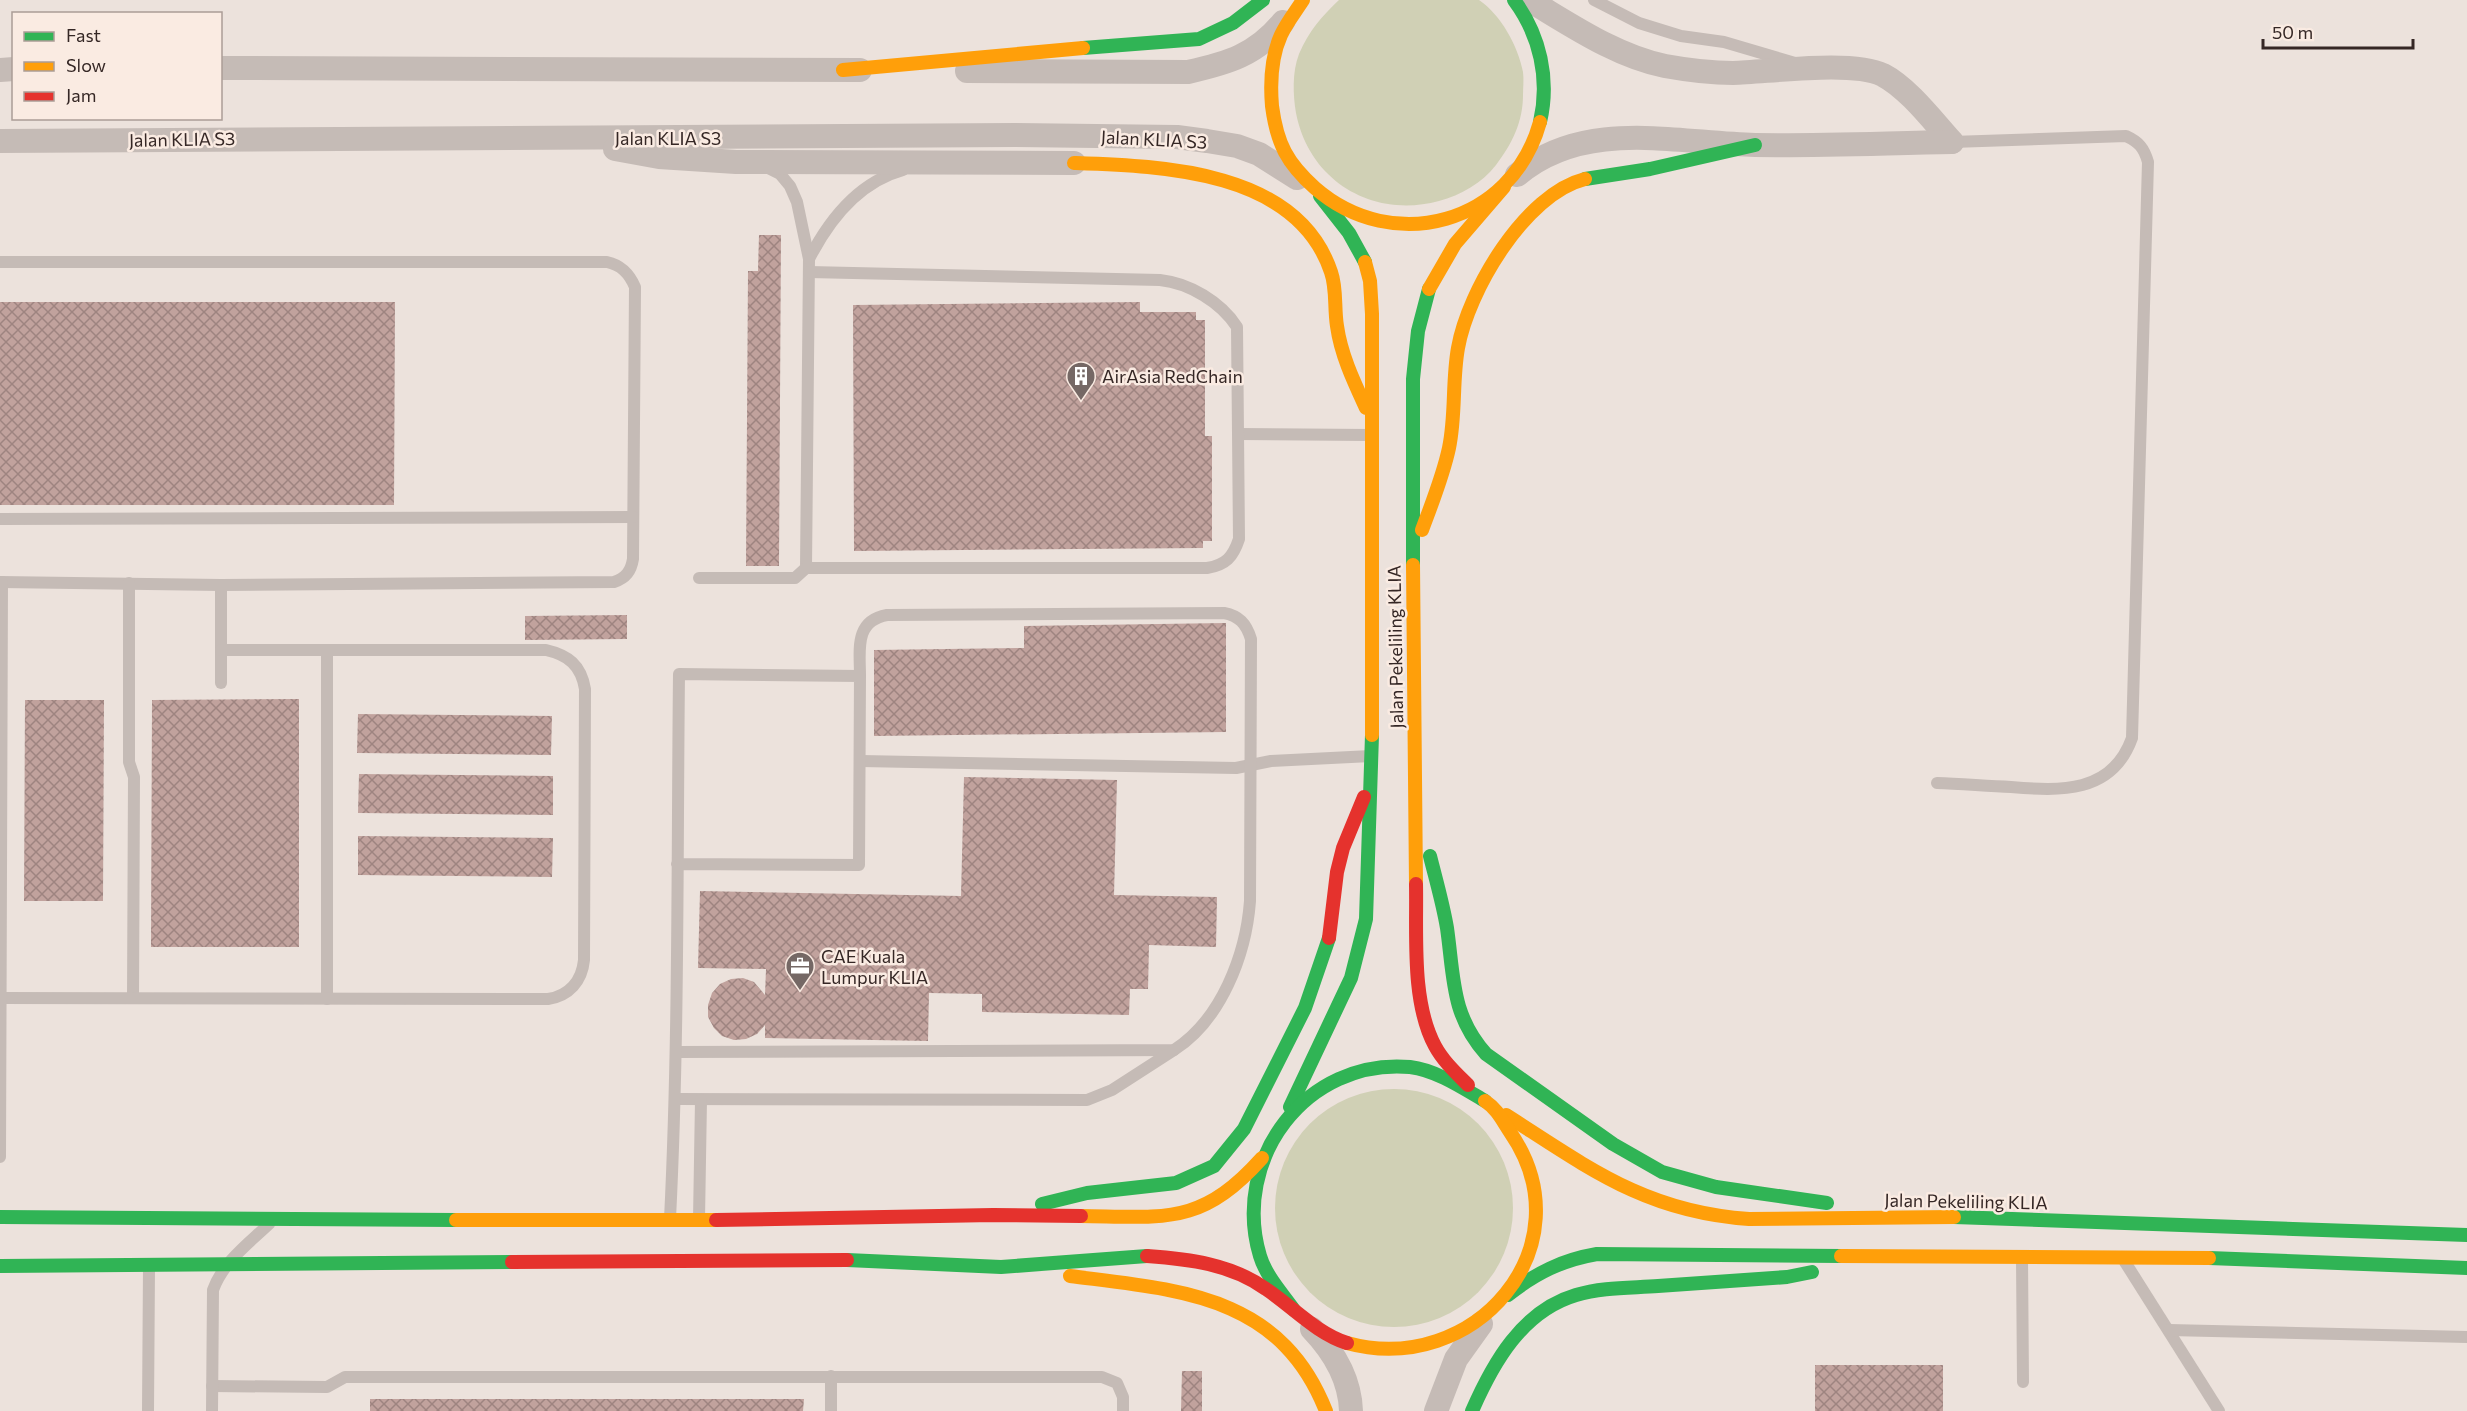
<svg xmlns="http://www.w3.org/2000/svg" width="2467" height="1411" viewBox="0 0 2467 1411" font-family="Commissioner,sans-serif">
<defs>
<pattern id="building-cross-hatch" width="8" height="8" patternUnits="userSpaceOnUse" patternTransform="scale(1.5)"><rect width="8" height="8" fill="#c1a29d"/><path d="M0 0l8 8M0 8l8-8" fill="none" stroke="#9e8480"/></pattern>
</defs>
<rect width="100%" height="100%" fill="#ece2dc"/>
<g fill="#d0d0b5">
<path d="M1339 0H1479C1501 15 1518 46 1523 72 1524 79 1523 88 1523 95 1523 122 1512 144 1496 165 1482 183 1461 195 1439 201 1373 219 1309 181 1296 113 1293 95 1292 72 1299 54 1309 31 1321 17 1339 0Z"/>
<circle cx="1394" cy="1208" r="119"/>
</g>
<g fill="url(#building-cross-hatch)">
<polygon points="759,235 781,235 779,566 746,566 748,271 758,271"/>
<polygon points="0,302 395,302 394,505 0,505"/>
<polygon points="1140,302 1140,312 1196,312 1196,320 1205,320 1205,436 1212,436 1212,541 1203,541 1203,548 854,551 853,305"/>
<polygon points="627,615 627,639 525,640 525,616"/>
<polygon points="1226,623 1226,732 874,736 874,650 1024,648 1024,626"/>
<polygon points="299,699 299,947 151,947 152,700"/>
<polygon points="25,700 104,700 103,901 24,901"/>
<polygon points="358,714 552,716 551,755 357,753"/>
<polygon points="359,774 553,776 553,815 358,813"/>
<polygon points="964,777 1117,780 1114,895 1217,897 1216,947 1149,945 1148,989 1130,989 1129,1015 982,1012 982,994 929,993 928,1041 765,1038 765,1025 757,1034 746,1039 734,1040 722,1036 714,1028 708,1017 708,1005 712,993 720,984 731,979 743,978 754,982 765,995 766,969 698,968 700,891 961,896"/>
<polygon points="358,836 553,838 552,877 358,875"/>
<rect x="1815" y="1365" width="128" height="46"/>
<polygon points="1182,1371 1202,1371 1202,1411 1181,1411"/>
<polygon points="370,1399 804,1399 803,1411 370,1411"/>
</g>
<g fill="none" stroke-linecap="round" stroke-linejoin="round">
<g stroke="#c5bbb6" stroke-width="12">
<polyline points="1594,0 1639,23 1681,36 1724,42 1795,63"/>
<polyline points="766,167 780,174 790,186 797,202 809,259 806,568"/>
<path d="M809 259C829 220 859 182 903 170"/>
<path d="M0 262H607C621 265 629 273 635 287L633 559C631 571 626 578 614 582L221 585 0 582"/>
<polyline points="1239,434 1370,435"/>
<polyline points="0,519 633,517"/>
<path d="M699 578H795L806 568H1207C1226 565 1233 557 1239 539L1237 327C1221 302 1189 283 1160 280L809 272"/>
<polyline points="129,583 129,762 134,777 133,998"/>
<polyline points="327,650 327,999"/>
<polyline points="221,683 221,585"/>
<polyline points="861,761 1236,768 1271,761 1371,756"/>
<path d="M1937 783C1962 784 1987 786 2011 787 2060 791 2112 794 2132 738L2148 162C2144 148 2139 142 2126 136L1952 142"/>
<path d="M0 998 548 999C569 996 582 981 584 960L585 689C581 665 568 655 546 650H221"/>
<path d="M676 1052 1174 1050C1221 1020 1246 955 1250 901L1251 639C1246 623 1239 616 1224 613L887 615C854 621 860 650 860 676"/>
<polyline points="676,1099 1087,1100 1112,1090 1174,1050"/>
<polyline points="0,1157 2,582"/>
<path d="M670 1219C679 1037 677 856 679 674L860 676 859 865 677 864"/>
<polyline points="699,1219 701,1100"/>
<polyline points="2022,1258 2023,1382"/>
<polyline points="2125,1262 2219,1411"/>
<polyline points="2169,1330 2467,1337"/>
<polyline points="831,1376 831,1411"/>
<polyline points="212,1386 327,1387 345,1377 1102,1377 1117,1383 1123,1397 1123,1411"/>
<polyline points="148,1411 149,1267"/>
<path d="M212 1411 213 1290C223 1262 248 1244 269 1224"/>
</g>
<g stroke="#c5bbb6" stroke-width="24">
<path d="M1529 0C1571 25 1616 56 1665 66 1687 70 1711 73 1733 73 1770 72 1852 60 1883 75 1908 88 1933 121 1952 142"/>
<polyline points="220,68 860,70"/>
<polyline points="0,70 14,69"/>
<path d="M967 71 1188 72C1228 63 1256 55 1283 22"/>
<polyline points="0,141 1014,135 1177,137 1207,141 1237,146 1259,154 1297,178"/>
<polyline points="615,149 659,157 736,162 1074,163"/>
<path d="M1517 175C1584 118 1675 143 1755 145 1821 146 1887 143 1952 142"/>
<path d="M1312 1329C1334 1352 1350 1379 1351 1411"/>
<polyline points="1436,1411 1456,1359 1481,1324"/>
</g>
<g stroke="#30b455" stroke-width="14">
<path d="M1514 0C1540 35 1550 79 1540 122"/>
<polyline points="1083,48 1199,39 1233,23 1263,0"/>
<polyline points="1585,179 1650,169 1755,145"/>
<polyline points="1320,196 1349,233 1365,262"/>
<polyline points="1413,565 1413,379 1418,331 1429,289"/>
<path d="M1430 856C1436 880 1443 904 1447 928 1454 977 1451 1015 1486 1054L1613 1144 1662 1172 1716 1187 1827 1203"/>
<polyline points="1290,1107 1351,978 1366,919 1372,735"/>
<polyline points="1042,1204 1087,1193 1176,1183 1214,1166 1244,1129 1305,1008 1329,938"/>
<polyline points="0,1217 456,1220"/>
<polyline points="1954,1217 2467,1235"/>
<polyline points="2209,1258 2467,1268"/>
<polyline points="847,1260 1001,1267 1147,1256"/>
<polyline points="0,1266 512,1262"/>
<path d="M1508 1295C1536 1273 1562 1260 1597 1254L1841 1256"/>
<path d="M1294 1310C1282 1293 1266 1276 1260 1256 1231 1159 1306 1058 1410 1067 1436 1070 1463 1088 1485 1101"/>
<path d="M1472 1411C1493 1363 1522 1311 1576 1295 1602 1287 1631 1288 1658 1286 1701 1283 1744 1280 1787 1277L1812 1272"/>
</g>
<g stroke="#ff9f0a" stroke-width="14">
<path d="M1303 0C1296 11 1287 22 1281 35 1271 57 1270 82 1272 106 1277 144 1287 163 1315 188 1393 256 1512 224 1540 122"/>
<polyline points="843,70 1083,48"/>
<path d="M1074 163C1162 166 1297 170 1331 272 1337 289 1334 308 1337 326 1341 355 1354 382 1366 408"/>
<polyline points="1365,262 1370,281 1372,314 1372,735"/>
<polyline points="1429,289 1455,244 1504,187"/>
<path d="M1422 530C1432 503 1443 476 1449 448 1456 415 1452 381 1458 348 1468 291 1525 194 1585 179"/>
<polyline points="1413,565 1416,884"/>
<path d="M1506 1115C1589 1168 1646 1212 1749 1219L1954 1217"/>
<path d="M1081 1216C1166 1217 1201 1226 1262 1158"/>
<polyline points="456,1220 716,1220"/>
<polyline points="1841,1256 2209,1258"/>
<path d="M1070 1276C1178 1290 1280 1294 1326 1411"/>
<path d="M1347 1343C1474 1378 1589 1246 1510 1132 1502 1120 1497 1109 1485 1101"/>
</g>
<g stroke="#e5322d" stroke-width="14">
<path d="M1416 884C1417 933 1411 1002 1435 1046 1443 1061 1456 1073 1468 1085"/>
<polyline points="1329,938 1337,872 1343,848 1364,797"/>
<polyline points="716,1220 993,1215 1081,1216"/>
<path d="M1147 1256C1189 1259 1231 1264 1266 1289 1293 1307 1316 1333 1347 1343"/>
<polyline points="512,1262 847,1260"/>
</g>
</g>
<defs>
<g id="building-pin" transform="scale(1.5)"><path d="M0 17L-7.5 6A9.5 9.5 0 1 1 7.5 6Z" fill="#756865" stroke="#faebe2"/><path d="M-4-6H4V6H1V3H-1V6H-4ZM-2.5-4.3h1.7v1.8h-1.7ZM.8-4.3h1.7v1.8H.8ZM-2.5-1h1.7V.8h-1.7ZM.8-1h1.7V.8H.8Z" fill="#fff"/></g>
<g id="office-pin" transform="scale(1.5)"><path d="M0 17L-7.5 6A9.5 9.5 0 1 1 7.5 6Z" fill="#756865" stroke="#faebe2"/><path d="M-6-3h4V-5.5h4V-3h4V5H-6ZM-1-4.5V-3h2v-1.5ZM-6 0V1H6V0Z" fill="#fff"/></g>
</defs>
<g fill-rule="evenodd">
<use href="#building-pin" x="1081" y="376"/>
<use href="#office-pin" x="800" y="966"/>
</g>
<g text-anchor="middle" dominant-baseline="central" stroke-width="5" stroke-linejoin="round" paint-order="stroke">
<g font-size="18" fill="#352725" stroke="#faebe2">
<text x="668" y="138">Jalan KLIA S3</text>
<text transform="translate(182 139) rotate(-1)">Jalan KLIA S3</text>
<text transform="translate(1154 139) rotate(3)">Jalan KLIA S3</text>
<text transform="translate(1395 647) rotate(-91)">Jalan Pekeliling KLIA</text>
<text transform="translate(1966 1201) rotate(1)">Jalan Pekeliling KLIA</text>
</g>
<g font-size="18" fill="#352725" stroke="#faebe2" text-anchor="start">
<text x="1102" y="376">AirAsia RedChain</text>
<text x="821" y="956">CAE Kuala<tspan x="821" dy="21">Lumpur KLIA</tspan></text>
</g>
</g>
<rect x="12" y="12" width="210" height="108" fill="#faebe2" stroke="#ab9d96" stroke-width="1.5"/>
<rect x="24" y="32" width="30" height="9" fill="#30b455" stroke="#ab9d96" stroke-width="1.5"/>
<text x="66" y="42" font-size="18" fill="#352725">Fast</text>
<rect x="24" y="62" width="30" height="9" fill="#ff9f0a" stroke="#ab9d96" stroke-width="1.5"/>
<text x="66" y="72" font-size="18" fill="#352725">Slow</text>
<rect x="24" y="92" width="30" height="9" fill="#e5322d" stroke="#ab9d96" stroke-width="1.5"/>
<text x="66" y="102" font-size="18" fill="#352725">Jam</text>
<path d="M2263 39v9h150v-9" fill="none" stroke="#352725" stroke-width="3"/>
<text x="2272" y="39" font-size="18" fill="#352725" stroke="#faebe2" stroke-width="4.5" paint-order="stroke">50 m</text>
</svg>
